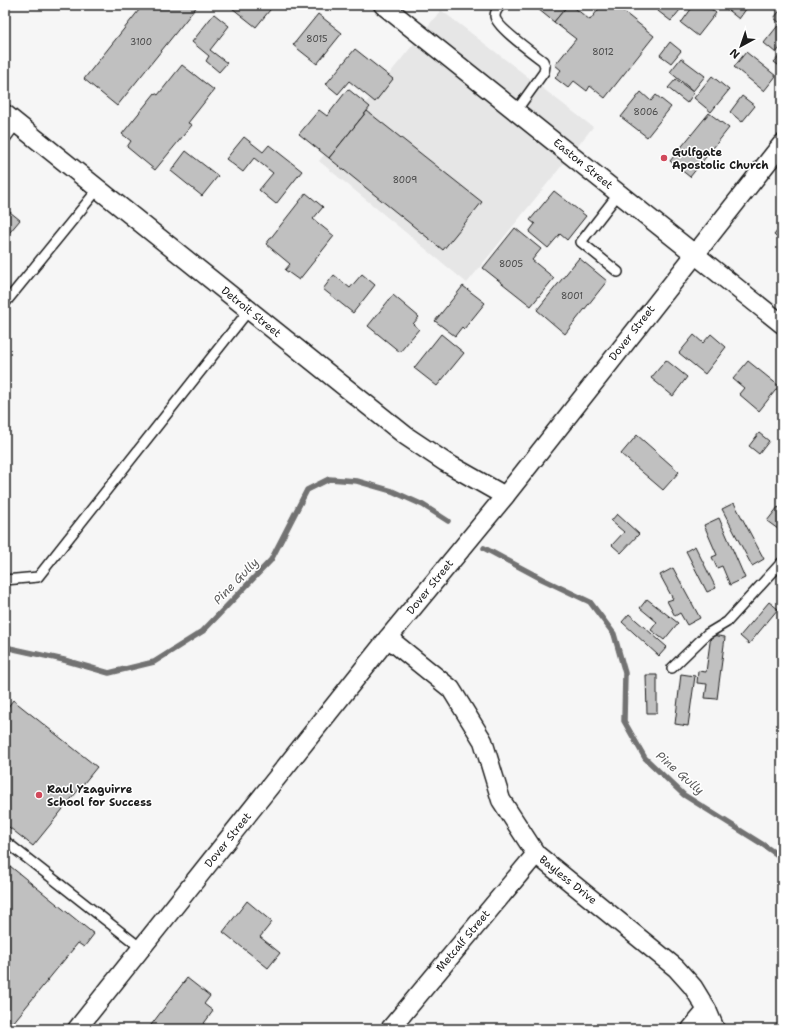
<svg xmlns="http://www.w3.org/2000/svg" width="787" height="1034" viewBox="0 0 787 1034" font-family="'Shantell Sans',sans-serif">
<rect width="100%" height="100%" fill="#f6f6f6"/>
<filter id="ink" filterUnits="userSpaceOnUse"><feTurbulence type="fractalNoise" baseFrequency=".025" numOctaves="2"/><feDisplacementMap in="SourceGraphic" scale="8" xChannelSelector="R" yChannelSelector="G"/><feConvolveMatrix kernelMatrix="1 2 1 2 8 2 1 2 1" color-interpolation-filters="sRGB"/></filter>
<g filter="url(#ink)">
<polygon fill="#e6e6e6" points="441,10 593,127 467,283 319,161"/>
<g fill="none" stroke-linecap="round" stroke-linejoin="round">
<g stroke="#727272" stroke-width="5.5">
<polyline points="484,548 542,579 590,602 614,634 625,673 624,721 645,758 684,795 762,844 782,858"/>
<polyline points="5,647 64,660 109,673 154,662 203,631 271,560 307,490 329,479 357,481 392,491 423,505 448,521"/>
</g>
</g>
<g fill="#c0c0c0" stroke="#1c1c1c">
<polygon points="143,5 198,5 117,106 84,79"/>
<polygon points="234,5 274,5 256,27 232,8"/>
<polygon points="533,5 568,5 554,22"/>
<polygon points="568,5 571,5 590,20 602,5 615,5 654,36 605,98 590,86 587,91 574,81 568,88 555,78 561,70 555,65 576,39 554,22"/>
<polygon points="650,5 684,5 671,21"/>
<polygon points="694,5 709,5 708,6 716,13 698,36 681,23"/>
<polygon points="726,5 749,5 739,19 724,7"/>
<polygon points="782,8 782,45 776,53 764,43 780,23 774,18"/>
<polygon points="214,14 229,26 210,50 227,63 219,72 206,61 209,56 192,42"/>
<polygon points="318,14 342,33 317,64 293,45"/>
<polygon points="670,42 681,51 671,63 660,55"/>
<polygon points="355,49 393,79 375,102 349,81 338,94 326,84"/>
<polygon points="746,52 776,76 764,91 734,67"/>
<polygon points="782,53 782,68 774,62"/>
<polygon points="681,58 705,76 693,91 670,72"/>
<polygon points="182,65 214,90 188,123 192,125 155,170 127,147 131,141 122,134 155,93 158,95"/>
<polygon points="712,76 729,90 711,112 694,98"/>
<polygon points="676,79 694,93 687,103 668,88"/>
<polygon points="348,89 370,107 329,158 299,134 319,110 327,116"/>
<polygon points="641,92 651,101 656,95 671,107 647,137 621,117"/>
<polygon points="742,96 755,106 742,122 730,112"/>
<polygon points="367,111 482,202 443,250 329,158"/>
<polygon points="709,113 729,128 690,177 670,161"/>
<polygon points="244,137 263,152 269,145 302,171 276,204 259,190 273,173 254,158 243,172 226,159"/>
<polygon points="186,151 218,176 202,196 171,171"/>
<polygon points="554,191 586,216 567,240 560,234 548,248 529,232 535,224 530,220"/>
<polygon points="306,193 323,207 313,219 334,236 299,280 285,270 290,264 266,244"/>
<polygon points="5,208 20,220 5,238"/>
<polygon points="782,225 782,242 774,235"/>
<polygon points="515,228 541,249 532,260 554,278 531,306 483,268"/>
<polygon points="579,258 607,281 565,334 537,310"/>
<polygon points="362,274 375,285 353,313 323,289 334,275 350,288"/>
<polygon points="463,286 485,303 464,329 462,327 455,336 435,321"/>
<polygon points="393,295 419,317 413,324 419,329 400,352 368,326"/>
<polygon points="441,334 464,353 437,386 414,368"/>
<polygon points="711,334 726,347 705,374 679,353 694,335 703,343"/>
<polygon points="666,360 687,377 673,396 651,378"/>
<polygon points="748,361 779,386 759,411 739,394 744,388 733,379"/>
<polygon points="759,433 769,441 759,454 749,446"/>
<polygon points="637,435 679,472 663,490 621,454"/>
<polygon points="734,503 764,559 752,566 722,509"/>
<polygon points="778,507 782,510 782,532 767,521"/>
<polygon points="617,514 639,534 621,553 612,545 624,532 611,521"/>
<polygon points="719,518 745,578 730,585 722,566 717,568 712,557 717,555 704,525"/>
<polygon points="695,546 716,588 707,592 686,551"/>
<polygon points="673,568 700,618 687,625 680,613 675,616 667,601 673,599 660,575"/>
<polygon points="647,599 678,623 664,640 651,630 657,622 640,608"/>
<polygon points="769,602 778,609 749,644 740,636"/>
<polygon points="629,614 667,647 659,656 622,622"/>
<polygon points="711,635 725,637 717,699 705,698 707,684 697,683 698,671 706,672"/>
<polygon points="681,674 695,676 688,726 675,724"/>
<polygon points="646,675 657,675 657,713 647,713"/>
<polygon points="13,700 97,767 33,846 5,824 5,711"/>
<polygon points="5,862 94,934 84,947 78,943 8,1029 5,1029"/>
<polygon points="247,901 272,922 260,937 280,953 268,968 223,932"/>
<polygon points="187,978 210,996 204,1004 213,1011 202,1026 206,1029 148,1029"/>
</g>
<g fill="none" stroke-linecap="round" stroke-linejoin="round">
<g stroke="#1c1c1c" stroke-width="12">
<g id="service">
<path d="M501 5C498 8 495 12 495 16 495 26 534 54 543 61L545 66 544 72 516 111"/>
<polyline points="5,139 17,123"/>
<polyline points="618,272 581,242 619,193"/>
<polyline points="6,302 98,189"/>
<polyline points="5,580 38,577 249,310"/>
<polyline points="672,668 707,634 727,622 782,562"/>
<polyline points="5,841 141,948"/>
</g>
</g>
<g stroke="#1c1c1c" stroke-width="21">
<g id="minor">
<polyline points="383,5 782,324"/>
<polyline points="5,114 406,436 445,462 505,496"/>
<polyline points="388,638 451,689 483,741 501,800 536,854 676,968 693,987 707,1010 715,1029"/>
<polyline points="77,1029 388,638 505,496 782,144"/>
<polyline points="390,1029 536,854"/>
<polyline points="691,1029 707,1010"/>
</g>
</g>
<use href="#service" stroke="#fff" stroke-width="9"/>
<use href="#minor" stroke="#fff" stroke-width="18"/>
</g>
</g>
<g fill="#d1495b" stroke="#fff" stroke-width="1.5">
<circle cx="664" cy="158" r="4"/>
<circle cx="39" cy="795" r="4"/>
</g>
<g text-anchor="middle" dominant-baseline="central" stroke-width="3" stroke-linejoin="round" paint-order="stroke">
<g font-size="9" fill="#454545">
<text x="317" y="39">8015</text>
<text x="141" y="42">3100</text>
<text x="603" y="52">8012</text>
<text x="646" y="112">8006</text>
<text x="405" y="180">8009</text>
<text x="511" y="264">8005</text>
<text x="572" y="296">8001</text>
</g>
<g font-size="11" font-weight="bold" fill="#1c1c1c" stroke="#fff" text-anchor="start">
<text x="672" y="152">Gulfgate<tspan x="672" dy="13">Apostolic Church</tspan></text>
<text x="47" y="789">Raul Yzaguirre<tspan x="47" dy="13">School for Success</tspan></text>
</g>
<g font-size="11" fill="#1c1c1c" stroke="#fff">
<text transform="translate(583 164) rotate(39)">Easton Street</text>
<text transform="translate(251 312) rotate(39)">Detroit Street</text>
<text transform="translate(632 333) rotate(-52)">Dover Street</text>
<text transform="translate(430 587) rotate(-51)">Dover Street</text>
<text transform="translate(228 840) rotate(-51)">Dover Street</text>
<text transform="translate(568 880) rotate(39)">Bayless Drive</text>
<text transform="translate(463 941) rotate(-50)">Metcalf Street</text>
</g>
<g font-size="12" font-style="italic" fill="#5d5d5d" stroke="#fff">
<text transform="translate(236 581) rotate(-46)">Pine Gully</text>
<text transform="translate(680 773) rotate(41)">Pine Gully</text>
</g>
</g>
<rect width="787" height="1034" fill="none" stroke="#fff" stroke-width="20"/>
<rect x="10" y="10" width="767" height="1014" fill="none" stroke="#1c1c1c" stroke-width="1.5" filter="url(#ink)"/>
<g transform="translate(741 46) rotate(220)" stroke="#ffffff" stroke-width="3" paint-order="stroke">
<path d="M0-3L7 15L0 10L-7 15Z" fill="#1c1c1c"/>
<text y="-6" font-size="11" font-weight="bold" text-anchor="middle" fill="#1c1c1c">N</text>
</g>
</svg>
